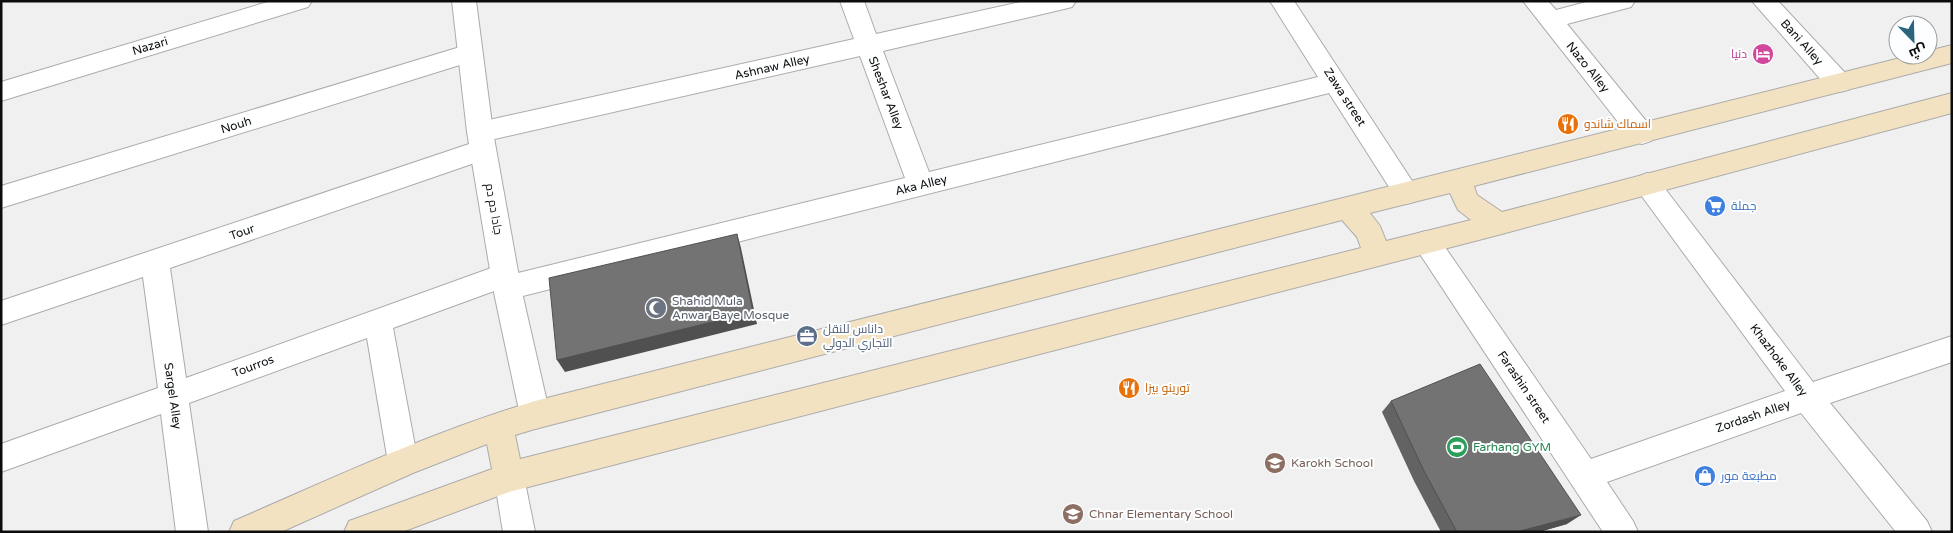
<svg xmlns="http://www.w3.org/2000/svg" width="1953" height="533" viewBox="0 0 1953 533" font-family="'Varela Round',Cairo,sans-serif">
<rect width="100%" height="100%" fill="#f0f0f1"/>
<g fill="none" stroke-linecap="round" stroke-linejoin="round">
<g stroke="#ababac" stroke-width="2">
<g id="minor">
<polygon points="271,1 312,1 308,7 1,101 1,82"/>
<path d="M840 1H864L876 34 1025 1H1076L1072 7 1064 9 883 51 929 172 1318 77 1270 1H1294L1420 193 1416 201 1407 204 1398 201 1329 93 507 300 497 296 494 291 393 328 418 462 414 472 403 476 392 472 388 462 367 338 189 403 208 532H176L161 414 1 472V444L158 388 143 277 1 325V301L478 141 471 139 467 132 471 125 480 122 854 39ZM860 56 905 178 518 273 515 267 505 263 186 378 170 268 492 157 496 150 492 143 486 141Z"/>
<polygon points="1523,1 1548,1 1556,10 1590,1 1635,1 1631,7 1567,24 1651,127 1655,134 1651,141 1642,144 1633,141"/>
<polygon points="1752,1 1778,1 1848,76 1851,83 1848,90 1839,92 1830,90"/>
<polygon points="470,44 479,47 482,53 479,59 1,208 1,186"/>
<polygon points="1647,173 1656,177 1813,382 1952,336 1952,362 1830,403 1927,521 1932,532 1896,532 1801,413 1607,482 1633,521 1638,532 1603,532 1412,242 1416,234 1426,231 1436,234 1591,459 1785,391 1638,191 1634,184 1638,177"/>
<polygon points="509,462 520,467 524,477 535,532 503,532 494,477 498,467"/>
</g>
</g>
<g stroke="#ababac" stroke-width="2">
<polygon id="tertiary" points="452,1 476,1 493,132 521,288 550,415 546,425 535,429 524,425 520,415 493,288 467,132"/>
</g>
<g stroke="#ababac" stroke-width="2">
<path id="secondary" d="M1952 45V63L1474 186 1477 195 1502 212 1952 93V113L1498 235 509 492 402 532H344L349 521 492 469 487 444 413 473 281 532H229L234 521C333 478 431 432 535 401L1912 55H1928V51ZM1450 193 1458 210 1471 220 1386 241 1380 226 1370 213ZM1342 220 1357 237 1361 248 520 459 515 435 535 429Z"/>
</g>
<use href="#minor" fill="#fff" fill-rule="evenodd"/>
<use href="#tertiary" fill="#fff" fill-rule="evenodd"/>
<use href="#secondary" fill="#f2e2c1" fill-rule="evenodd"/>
</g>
<polygon fill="#646364" points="1391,401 1567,524 1539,532 1441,532 1414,481 1382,412"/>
<g fill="#515051">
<polygon points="737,234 741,248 757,324 565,372 557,360"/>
<polygon points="1581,515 1567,524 1539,532 1516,532"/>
</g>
<g fill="#747374" stroke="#515051">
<polygon points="737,234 753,312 557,360 549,278"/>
<polygon points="1480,364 1581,515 1516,532 1457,532 1424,471 1391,401"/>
</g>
<defs>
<g id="hotel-disc" transform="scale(1.125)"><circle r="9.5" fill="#d1479c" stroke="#fdfeff"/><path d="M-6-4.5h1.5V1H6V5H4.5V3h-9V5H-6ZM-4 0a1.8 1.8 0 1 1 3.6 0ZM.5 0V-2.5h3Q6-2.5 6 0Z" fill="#fff"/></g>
<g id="restaurant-disc" transform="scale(1.125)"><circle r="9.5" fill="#e8710a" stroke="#fdfeff"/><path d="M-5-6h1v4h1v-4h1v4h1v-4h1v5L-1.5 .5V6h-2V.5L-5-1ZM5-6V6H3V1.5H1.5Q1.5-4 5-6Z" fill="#fff"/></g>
<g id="supermarket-disc" transform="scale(1.125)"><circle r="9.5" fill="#3f7fe0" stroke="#fdfeff"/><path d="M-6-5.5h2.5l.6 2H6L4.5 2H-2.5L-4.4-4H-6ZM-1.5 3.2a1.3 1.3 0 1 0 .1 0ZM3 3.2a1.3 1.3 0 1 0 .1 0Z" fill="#fff"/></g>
<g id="mosque-disc" transform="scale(1.125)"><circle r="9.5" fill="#6b7280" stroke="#fdfeff"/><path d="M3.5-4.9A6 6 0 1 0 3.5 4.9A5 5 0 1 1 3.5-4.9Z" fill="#fff"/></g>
<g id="office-disc" transform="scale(1.125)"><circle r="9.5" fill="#5c6f8a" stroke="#fdfeff"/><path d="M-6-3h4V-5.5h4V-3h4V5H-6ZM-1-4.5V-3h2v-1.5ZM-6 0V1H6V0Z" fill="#fff"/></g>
<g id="stadium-disc" transform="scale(1.125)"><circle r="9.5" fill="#2e9e5b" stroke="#fdfeff"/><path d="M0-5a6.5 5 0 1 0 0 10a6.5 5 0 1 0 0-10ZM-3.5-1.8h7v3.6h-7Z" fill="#fff"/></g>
<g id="school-disc" transform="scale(1.125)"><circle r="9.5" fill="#8d6e63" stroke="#fdfeff"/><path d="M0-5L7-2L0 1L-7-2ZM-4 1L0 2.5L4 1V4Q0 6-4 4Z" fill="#fff"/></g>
<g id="shop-disc" transform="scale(1.125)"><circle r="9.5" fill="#3f7fe0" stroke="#fdfeff"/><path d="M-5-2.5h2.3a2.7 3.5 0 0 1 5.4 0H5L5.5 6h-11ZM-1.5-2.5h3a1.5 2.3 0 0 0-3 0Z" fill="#fff"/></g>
</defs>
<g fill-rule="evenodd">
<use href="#hotel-disc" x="1763" y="54"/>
<use href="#restaurant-disc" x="1568" y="124"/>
<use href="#supermarket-disc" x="1715" y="206"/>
<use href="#mosque-disc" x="656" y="308"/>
<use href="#office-disc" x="807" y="336"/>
<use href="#restaurant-disc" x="1129" y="388"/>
<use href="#stadium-disc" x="1457" y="447"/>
<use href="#school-disc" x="1275" y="463"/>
<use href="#shop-disc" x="1705" y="476"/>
<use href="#school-disc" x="1073" y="514"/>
</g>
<g text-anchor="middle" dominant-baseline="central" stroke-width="4" stroke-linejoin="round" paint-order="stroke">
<g font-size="12" fill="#0c0c0c" stroke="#fdfeff">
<text transform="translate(1802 42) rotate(48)">Bani Alley</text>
<text transform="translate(150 46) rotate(-17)">Nazari</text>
<text transform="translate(772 67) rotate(-13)">Ashnaw Alley</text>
<text transform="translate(1588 67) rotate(51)">Nazo Alley</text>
<text transform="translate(886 93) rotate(69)">Sheshar Alley</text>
<text transform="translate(1345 97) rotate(57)">Zawa street</text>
<text transform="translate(236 125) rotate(-17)">Nouh</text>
<text transform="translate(921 185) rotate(-14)">Aka Alley</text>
<text transform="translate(494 209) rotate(80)">جادا دم دم</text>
<text transform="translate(242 232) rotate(-19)">Tour</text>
<text transform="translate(1779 360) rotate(53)">Khazhoke Alley</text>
<text transform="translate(253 366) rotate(-20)">Tourros</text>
<text transform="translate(1524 387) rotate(56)">Farashin street</text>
<text transform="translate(173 396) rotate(82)">Sargel Alley</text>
<text transform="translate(1753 416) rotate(-19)">Zordash Alley</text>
</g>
<g font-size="12" fill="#b23c85" stroke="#fdfeff" text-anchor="end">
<text x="1747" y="54">دنيا</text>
</g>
<g font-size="12" fill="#c56008" stroke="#fdfeff" text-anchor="start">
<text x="1584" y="124">اسماك شاندو</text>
<text x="1145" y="388">تورينو بيزا</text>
</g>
<g font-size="12" fill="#366cbe" stroke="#fdfeff" text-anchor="start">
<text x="1731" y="206">جملة</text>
<text x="1721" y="476">مطبعة مور</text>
</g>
<g font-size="12" fill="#5b616d" stroke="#fdfeff" text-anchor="start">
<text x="672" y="301">Shahid Mula<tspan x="672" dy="14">Anwar Baye Mosque</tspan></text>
</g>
<g font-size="12" fill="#4e5e75" stroke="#fdfeff" text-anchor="start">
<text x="823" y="329">داناس للنقل<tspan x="823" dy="14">التجاري الدولي</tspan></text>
</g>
<g font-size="12" fill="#27864d" stroke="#fdfeff" text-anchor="start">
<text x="1473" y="447">Farhang GYM</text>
</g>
<g font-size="12" fill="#785e54" stroke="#fdfeff" text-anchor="start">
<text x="1291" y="463">Karokh School</text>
<text x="1089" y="514">Chnar Elementary School</text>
</g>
</g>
<rect width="1953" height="533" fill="none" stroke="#0c0c0c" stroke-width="5"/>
<g transform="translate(1913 40) rotate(157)"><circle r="24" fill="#fdfeff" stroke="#9d9d9e"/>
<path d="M0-4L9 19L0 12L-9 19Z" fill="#2a647d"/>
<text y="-8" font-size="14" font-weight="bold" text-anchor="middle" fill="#0c0c0c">ش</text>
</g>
</svg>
